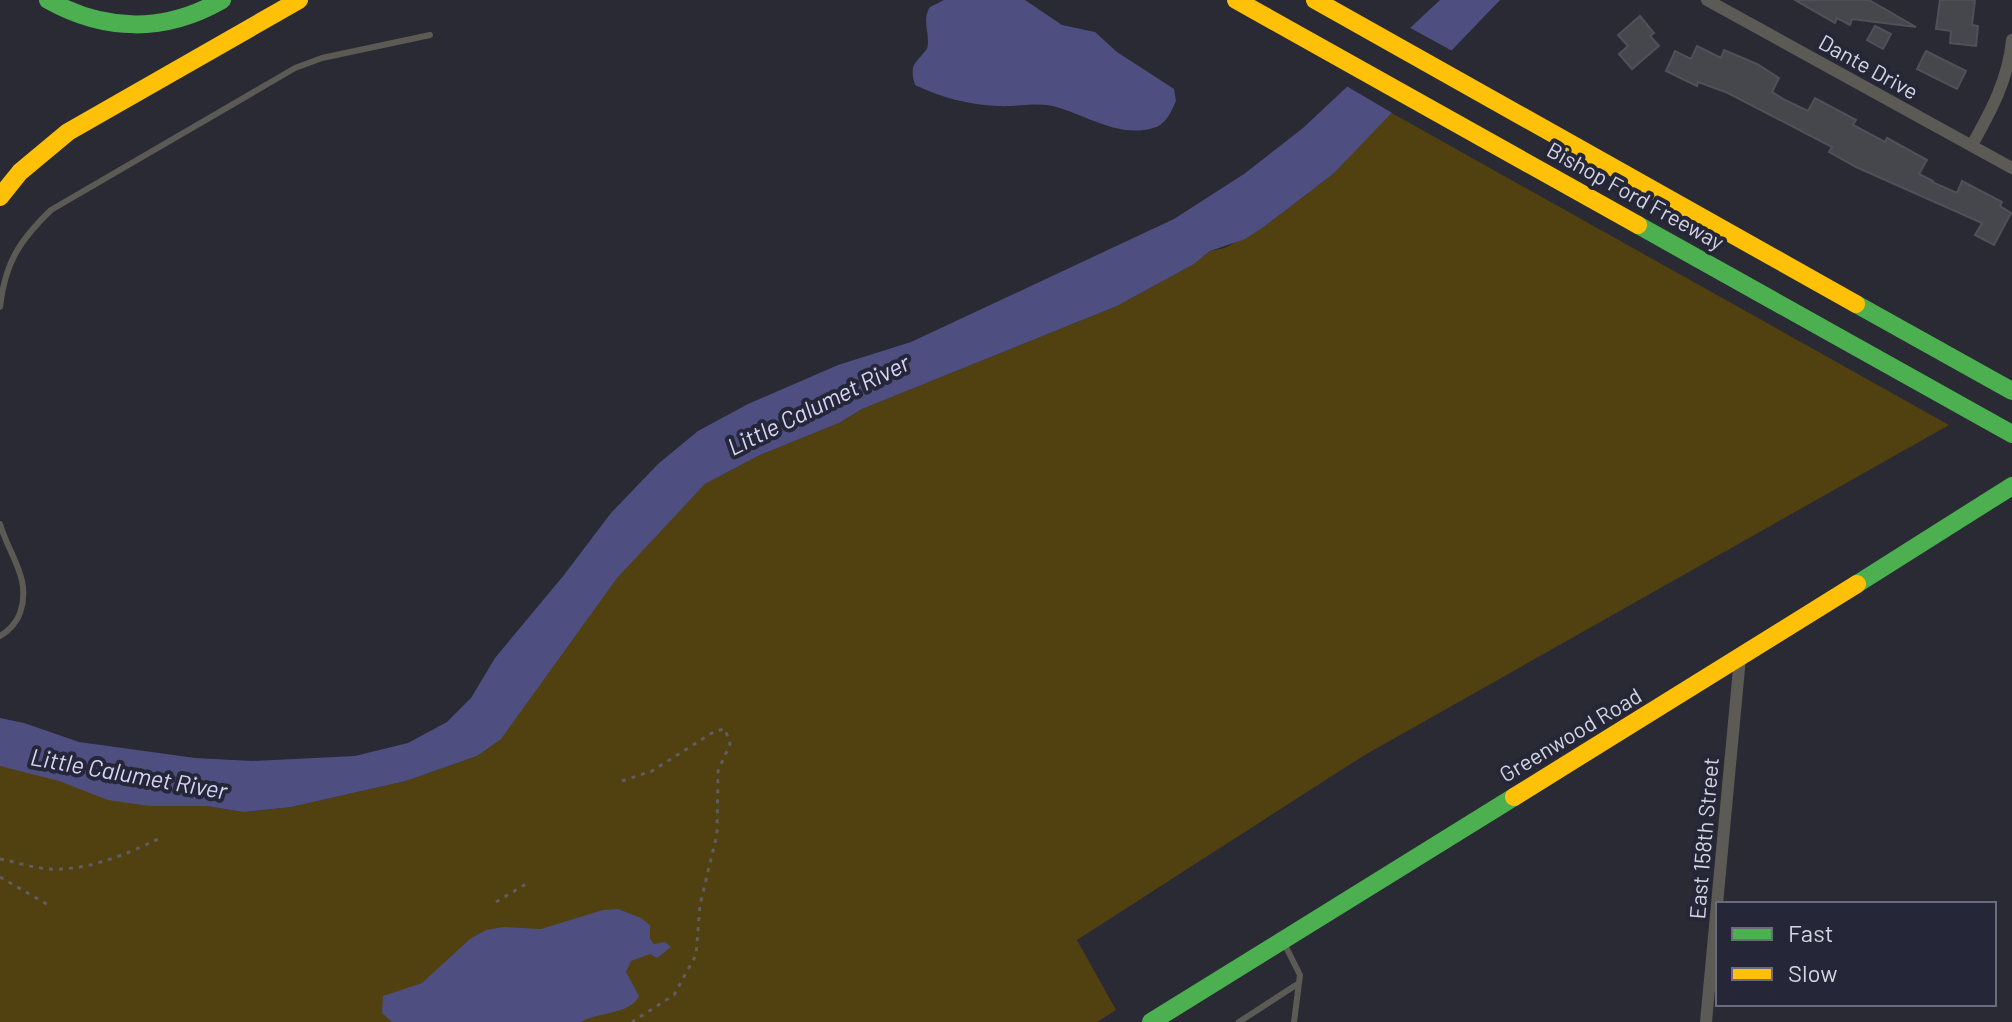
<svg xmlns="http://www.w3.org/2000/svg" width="2012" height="1022" viewBox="0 0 2012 1022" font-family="Barlow,sans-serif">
<rect width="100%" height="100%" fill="#292a33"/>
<polygon fill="#514010" points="1390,112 1949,425 1363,756 1077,940 1116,1010 1097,1022 0,1022 0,766 19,769 149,806 206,806 244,812 291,807 406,781 477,756 501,738 617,577 705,484 760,455 839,423 862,409 1117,306 1194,264 1210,251 1225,248 1265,226 1333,174"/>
<g fill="#4e4f80">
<path d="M1025 0 1062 25 1095 32 1117 52 1174 89 1176 101C1171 112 1166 125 1153 128 1115 139 1082 111 1047 105 1030 103 1014 107 998 106 969 105 940 97 915 85 909 64 915 64 927 49 931 34 921 21 930 7L944 0Z"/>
<polygon points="1440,0 1500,0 1333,174 1265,226 1245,239 1210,251 1194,264 1117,306 862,409 839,423 760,455 705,484 617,578 501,739 477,756 406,781 291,807 244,812 206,806 149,806 108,800 59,781 0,766 0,718 24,723 79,742 195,758 252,761 355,756 408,743 447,722 471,698 495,658 564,575 611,513 658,464 698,431 748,404 838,365 911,342 1174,219 1244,174 1303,128"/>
<path d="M618 909 641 918 650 925V939L654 944 665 942 671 947 657 958 650 954 631 961 626 972 639 996C630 1015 597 1012 581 1022H392L382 1013 383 996 422 983 470 939 486 930 503 927 541 929 603 910Z"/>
</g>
<polygon fill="#292a33" points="1405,25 1456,53 1394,114 1343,84"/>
<g fill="#46464d" stroke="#505058" stroke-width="2">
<polygon points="1795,0 1869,0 1916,27 1852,19 1850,25 1837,18 1835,23"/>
<polygon points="1940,0 1975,0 1972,25 1978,26 1976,46 1950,43 1951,31 1936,29"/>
<polygon points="1640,16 1654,33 1650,36 1659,46 1632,69 1619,54 1628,46 1618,35"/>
<polygon points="1875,26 1891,34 1883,49 1867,40"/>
<polygon points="1697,46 1721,58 1724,50 1757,64 1779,78 1772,92 1785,100 1808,111 1815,98 1856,120 1853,125 1885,142 1887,138 1927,160 1919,174 1933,181 1932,182 1957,193 1962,181 2002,202 2000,206 2011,213 1994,245 1975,235 1982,223 1856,167 1829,152 1832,147 1728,93 1698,82 1697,86 1666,71 1675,51 1691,59"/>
<polygon points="1926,51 1966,71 1957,89 1917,69"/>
</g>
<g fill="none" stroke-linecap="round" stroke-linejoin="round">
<g stroke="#5f5d5d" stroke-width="3" stroke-dasharray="4 6" stroke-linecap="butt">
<polyline points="622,781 652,771 715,731 725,729 730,744 718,771 717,834 700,905 696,955 674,995 632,1022"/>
<path d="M0 859C16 862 33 868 49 869 87 871 125 855 158 839"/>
<polyline points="0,877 50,906"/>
<polyline points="496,902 526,884"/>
</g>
<g stroke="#5c5a55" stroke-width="6">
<path d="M0 307C5 263 19 241 51 210L295 68 322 58 430 35"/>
<path d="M0 524C9 555 32 579 20 613 17 622 9 631 0 636"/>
<polyline points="1284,943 1300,975 1294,1022"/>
<polyline points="1239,1022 1296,985"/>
</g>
<g stroke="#5c5a55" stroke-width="12">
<polyline points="1707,0 2012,168"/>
<path d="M1972 145C1991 111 2008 80 2012 40"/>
<polyline points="1706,1022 1740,658"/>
</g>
<g stroke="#4caf50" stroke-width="18">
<path d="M48 0C105 32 165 33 222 0"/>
<polyline points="1638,225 2012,434"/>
<polyline points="1856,304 2012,391"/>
<polyline points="1857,584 2012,486"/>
<polyline points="1151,1022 1514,797"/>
</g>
<g stroke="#ffc107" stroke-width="18">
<polyline points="1236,0 1638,225"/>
<polyline points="1315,0 1856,304"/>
<polyline points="0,197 20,172 68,132 299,0"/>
<polyline points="1514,797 1857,584"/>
</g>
</g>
<g text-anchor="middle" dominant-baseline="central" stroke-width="8" stroke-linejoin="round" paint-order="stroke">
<g font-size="22" fill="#d4d5e0" stroke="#252637">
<text transform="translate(1869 66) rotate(29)">Dante Drive</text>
<text transform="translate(1636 195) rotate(29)">Bishop Ford Freeway</text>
<text transform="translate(1570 734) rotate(-31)">Greenwood Road</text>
<text transform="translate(1703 838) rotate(-85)">East 158th Street</text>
</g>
<g font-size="24" font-style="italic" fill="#d3d6f8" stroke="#252637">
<text transform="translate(818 404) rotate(-26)">Little Calumet River</text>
<text transform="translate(129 773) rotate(10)">Little Calumet River</text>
</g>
</g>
<rect x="1716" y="902" width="280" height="104" fill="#252637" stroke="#6b6c7b" stroke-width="2"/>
<rect x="1732" y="928" width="40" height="12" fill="#4caf50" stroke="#6b6c7b" stroke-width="2"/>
<text x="1788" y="942" font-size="24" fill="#d4d5e0">Fast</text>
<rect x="1732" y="968" width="40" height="12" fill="#ffc107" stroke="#6b6c7b" stroke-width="2"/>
<text x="1788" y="982" font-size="24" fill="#d4d5e0">Slow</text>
</svg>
